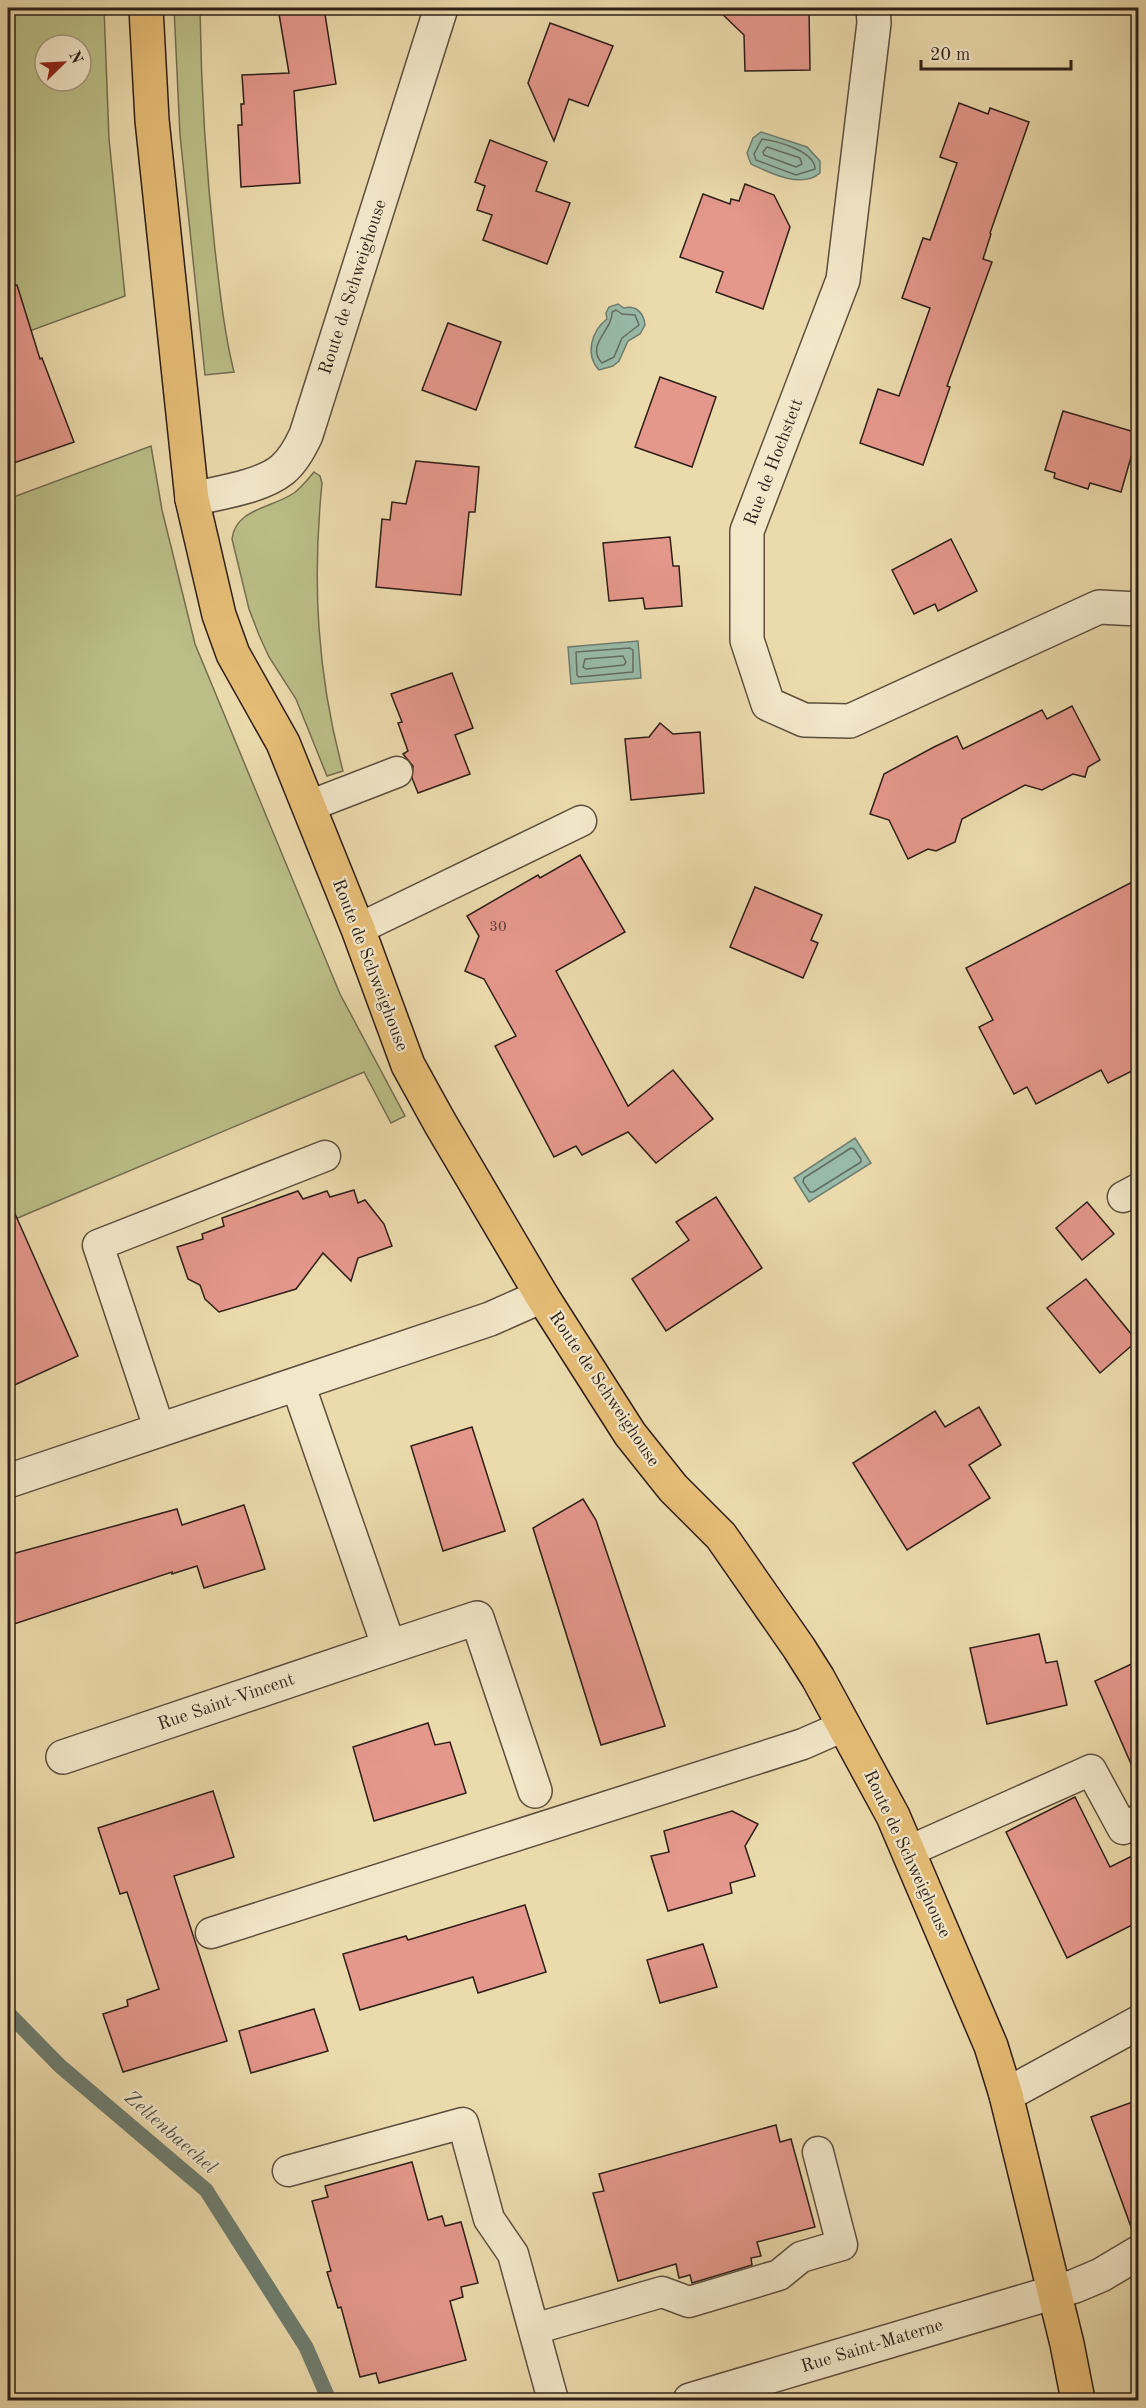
<svg xmlns="http://www.w3.org/2000/svg" width="1146" height="2408" viewBox="0 0 1146 2408" font-family="'Old Standard TT',serif">
<rect width="100%" height="100%" fill="#ebdaac"/>
<filter id="stains"><feTurbulence type="fractalNoise" baseFrequency=".00333" numOctaves="4"/><feColorMatrix values="0 0 0 0 .2 0 0 0 0 .09 0 0 0 0 .02 0 0 0 .5 -.17"/></filter>
<radialGradient id="worn" r=".72"><stop offset=".6" stop-color="#630" stop-opacity="0"/><stop offset="1" stop-color="#630" stop-opacity=".3"/></radialGradient>
<g fill="#bbbe87" stroke="#746e50" stroke-width="1.5" fill-rule="evenodd">
<path d="M8 8H104L109 139 125 296 8 339ZM45 45H81V81H45Z"/>
<path d="M174 8H200C201 88 206 170 215 250 220 292 224 332 234 372L205 375 180 135Z"/>
<polygon points="151,446 162,510 195,644 340,994 405,1116 391,1123 364,1072 8,1222 8,499"/>
<path d="M314 472 320 476 322 483C312 583 317 674 343 771L327 776 296 699 269 657 259 635 249 609 232 539C235 509 272 508 294 493 302 487 308 479 314 472Z"/>
</g>
<g fill="#98bba9" stroke="#6e7d6f" stroke-width="1.5">
<path d="M761 132 807 147 820 161V173C802 189 770 173 751 164L747 153 753 138Z"/>
<path d="M618 304 624 308C636 305 644 313 645 325L640 334 628 341 619 361 613 366 599 370C585 355 591 331 607 319L606 313 609 307Z"/>
<polygon points="638,641 641,678 571,684 568,647"/>
<polygon points="855,1138 871,1163 809,1202 794,1178"/>
</g>
<g fill="none" stroke-linecap="round" stroke-linejoin="round">
<g stroke="#636d60" stroke-width="1.5">
<path d="M762 139C777 141 815 151 815 169L796 175 756 160 754 154Z"/>
<polygon points="767,147 800,158 802,164 796,167 764,155 763,152"/>
<path d="M616 310 622 314 635 315 639 325 622 338 614 357 602 363C585 345 613 330 612 312Z"/>
<polygon points="630,648 633,650 633,672 579,677 577,675 576,652"/>
<polygon points="623,656 626,662 624,665 586,669 583,667 585,659"/>
<polygon points="851,1148 854,1149 861,1159 861,1162 813,1192 810,1192 803,1182 804,1178"/>
</g>
<polyline stroke="#6e7d6f" stroke-width="15" points="8,2013 60,2066 206,2190 306,2347 329,2400"/>
</g>
<g fill="#e4978b" stroke="#2e1f18" stroke-width="1.5">
<polygon points="278,8 324,8 336,84 294,91 300,183 241,187 238,125 242,125 241,104 244,104 242,75 289,73"/>
<polygon points="716,8 809,8 810,70 745,71 744,35"/>
<polygon points="550,23 613,46 588,106 569,99 554,141 528,83"/>
<polygon points="959,103 988,114 990,108 1029,122 990,233 991,234 983,259 992,262 947,386 950,387 923,465 860,443 878,389 899,396 930,308 902,298 923,238 930,240 957,163 940,157"/>
<polygon points="490,140 547,162 536,191 570,203 547,264 483,240 492,215 477,210 485,186 475,182"/>
<polygon points="745,184 774,195 790,227 763,309 716,292 723,272 680,257 703,194 730,204 731,199 739,201"/>
<polygon points="17,285 40,359 42,358 74,442 8,465 8,286"/>
<polygon points="448,323 501,342 476,410 422,390"/>
<polygon points="660,377 716,397 692,467 635,447"/>
<polygon points="1063,411 1138,433 1121,492 1090,483 1088,489 1054,478 1055,473 1045,470"/>
<polygon points="416,461 479,467 475,512 469,512 461,595 376,587 382,519 390,520 392,502 406,504"/>
<polygon points="670,537 673,566 679,566 682,606 645,609 643,598 609,601 603,543"/>
<polygon points="951,539 977,591 938,611 935,604 914,614 892,570"/>
<polygon points="452,673 473,728 455,735 470,774 418,793 412,778 413,766 403,754 408,751 398,723 402,722 391,694"/>
<polygon points="1072,706 1100,760 1088,767 1085,777 1073,774 1042,790 1025,785 962,819 955,842 936,851 928,849 908,859 889,820 870,814 884,774 934,747 957,736 963,749 1042,710 1047,719"/>
<polygon points="660,723 673,734 700,732 704,793 631,800 625,739 649,737"/>
<polygon points="580,855 625,932 556,971 628,1106 673,1070 713,1119 656,1163 628,1132 582,1155 576,1146 554,1157 495,1046 516,1036 484,979 465,971 479,936 467,916 538,875 540,878"/>
<polygon points="1138,879 1138,1068 1108,1083 1101,1070 1036,1104 1027,1087 1014,1094 979,1027 993,1020 966,968"/>
<polygon points="755,887 822,915 811,940 818,943 803,978 730,947"/>
<polygon points="354,1190 358,1203 365,1200 384,1224 392,1246 358,1258 351,1281 323,1253 296,1289 219,1312 205,1299 200,1285 188,1279 177,1247 203,1239 202,1234 224,1226 222,1218 298,1191 303,1199 327,1191 330,1197"/>
<polygon points="716,1197 762,1268 666,1331 632,1279 689,1240 676,1222"/>
<polygon points="8,1198 78,1356 8,1388"/>
<polygon points="1087,1202 1114,1234 1082,1260 1056,1228"/>
<polygon points="1086,1279 1137,1341 1100,1373 1047,1308"/>
<polygon points="979,1407 1001,1445 969,1465 990,1498 907,1550 853,1463 935,1411 945,1427"/>
<polygon points="472,1427 505,1531 443,1551 411,1446"/>
<polygon points="583,1499 596,1520 665,1726 601,1745 533,1528"/>
<polygon points="244,1505 265,1569 204,1588 197,1566 172,1574 172,1572 8,1626 8,1555 177,1509 182,1525"/>
<polygon points="1039,1634 1046,1663 1057,1661 1067,1705 987,1724 970,1648"/>
<polygon points="1138,1661 1138,1780 1095,1681"/>
<polygon points="428,1723 435,1745 450,1742 466,1793 374,1821 353,1747"/>
<polygon points="213,1791 234,1857 174,1876 227,2041 123,2072 103,2014 128,2006 127,2000 159,1989 127,1892 120,1894 98,1828"/>
<polygon points="1075,1797 1110,1867 1138,1853 1138,1922 1067,1958 1006,1832"/>
<polygon points="732,1811 758,1824 745,1846 755,1876 730,1883 732,1893 668,1911 651,1856 669,1852 664,1831"/>
<polygon points="525,1905 546,1972 478,1993 473,1977 360,2010 343,1954 406,1936 408,1940"/>
<polygon points="703,1944 717,1987 660,2003 647,1960"/>
<polygon points="314,2009 328,2051 251,2073 239,2031"/>
<polygon points="1138,2100 1138,2234 1134,2235 1091,2117"/>
<polygon points="776,2125 780,2142 791,2139 815,2227 757,2242 761,2256 751,2258 752,2265 692,2283 690,2275 679,2278 676,2264 618,2281 593,2193 604,2191 599,2174"/>
<polygon points="412,2162 428,2220 442,2216 445,2226 461,2222 478,2283 461,2287 463,2297 450,2301 466,2360 379,2383 376,2373 360,2377 341,2307 338,2308 327,2272 331,2271 312,2201 328,2197 325,2186"/>
</g>
<g fill="none" stroke-linecap="round" stroke-linejoin="round">
<g stroke="#5d4e3d" stroke-width="33">
<g id="service">
<polyline points="309,806 397,772"/>
<polyline points="358,929 581,821"/>
<polyline points="1123,1197 1138,1189"/>
<polyline points="160,1431 98,1245 325,1156"/>
<polyline points="909,1851 1091,1770 1123,1829 1138,1820"/>
<polyline points="211,1933 803,1744 844,1726"/>
<polyline points="288,2171 463,2123 489,2219 513,2254 553,2400"/>
<polyline points="534,2329 662,2292 689,2302 779,2275 801,2257 842,2245 818,2152"/>
</g>
</g>
<g stroke="#5d4e3d" stroke-width="36">
<g id="minor">
<polyline points="873,8 874,23 843,280 747,531 747,640 768,704 804,720 850,721 1099,607 1138,609"/>
<path d="M192 499C218 493 261 487 282 470 293 461 300 448 306 435L441 8"/>
<polyline points="8,1481 490,1319 542,1296"/>
<polyline points="389,1647 477,1618 535,1791"/>
<polyline points="63,1757 389,1647 298,1385"/>
<polyline points="1006,2095 1138,2023"/>
<polyline points="690,2400 1075,2286 1101,2275 1138,2253"/>
</g>
</g>
<g stroke="#2e1f18" stroke-width="36">
<polyline id="primary" points="146,8 152,120 192,499 219,615 233,654 283,743 358,929 408,1065 440,1123 542,1296 630,1434 673,1488 721,1536 799,1648 818,1678 893,1816 991,2046 1006,2095 1067,2344 1078,2400"/>
</g>
<use href="#service" stroke="#f2e7c9" stroke-width="30"/>
<use href="#minor" stroke="#f2e7c9" stroke-width="33"/>
<use href="#primary" stroke="#e6bd76" stroke-width="33"/>
</g>
<g text-anchor="middle" dominant-baseline="central" stroke-width="4.5" stroke-linejoin="round" paint-order="stroke">
<g font-size="15" fill="#5c3d35">
<text x="498" y="927">30</text>
</g>
<g font-size="18" fill="#2e1f18" stroke="#f2e7c9">
<text transform="translate(353 287) rotate(-72)">Route de Schweighouse</text>
<text transform="translate(774 462) rotate(-69)">Rue de Hochstett</text>
<text transform="translate(370 965) rotate(69)">Route de Schweighouse</text>
<text transform="translate(604 1389) rotate(56)">Route de Schweighouse</text>
<text transform="translate(226 1702) rotate(-19)">Rue Saint-Vincent</text>
<text transform="translate(907 1854) rotate(65)">Route de Schweighouse</text>
<text transform="translate(872 2346) rotate(-17)">Rue Saint-Materne</text>
</g>
<g font-size="20" font-style="italic" fill="#4e4e44" stroke="#f2e7c9">
<text transform="translate(170 2133) rotate(41)">Zeltenbaechel</text>
</g>
</g>
<rect width="1146" height="2408" fill="none" stroke="#ebdaac" stroke-width="30"/>
<rect x="9" y="9" width="1128" height="2390" fill="none" stroke="#2e1f18" stroke-width="3"/>
<rect x="15" y="15" width="1116" height="2378" fill="none" stroke="#2e1f18" stroke-width="1.5"/>
<g transform="translate(63 63) rotate(66)"><circle r="28" fill="#f2e7c9" stroke="#a49782" stroke-width="1.5"/>
<path d="M0-4.5L10 22L0 15L-10 22Z" fill="#8f2418"/>
<text y="-9" font-size="16" font-weight="bold" text-anchor="middle" fill="#2e1f18">N</text>
</g>
<path d="M921 60v9h150v-9" fill="none" stroke="#2e1f18" stroke-width="3"/>
<text x="930" y="60" font-size="18" fill="#2e1f18" stroke="#f2e7c9" stroke-width="4.5" paint-order="stroke">20 m</text>
<rect width="100%" height="100%" filter="url(#stains)"/>
<rect width="100%" height="100%" fill="url(#worn)"/>
</svg>
